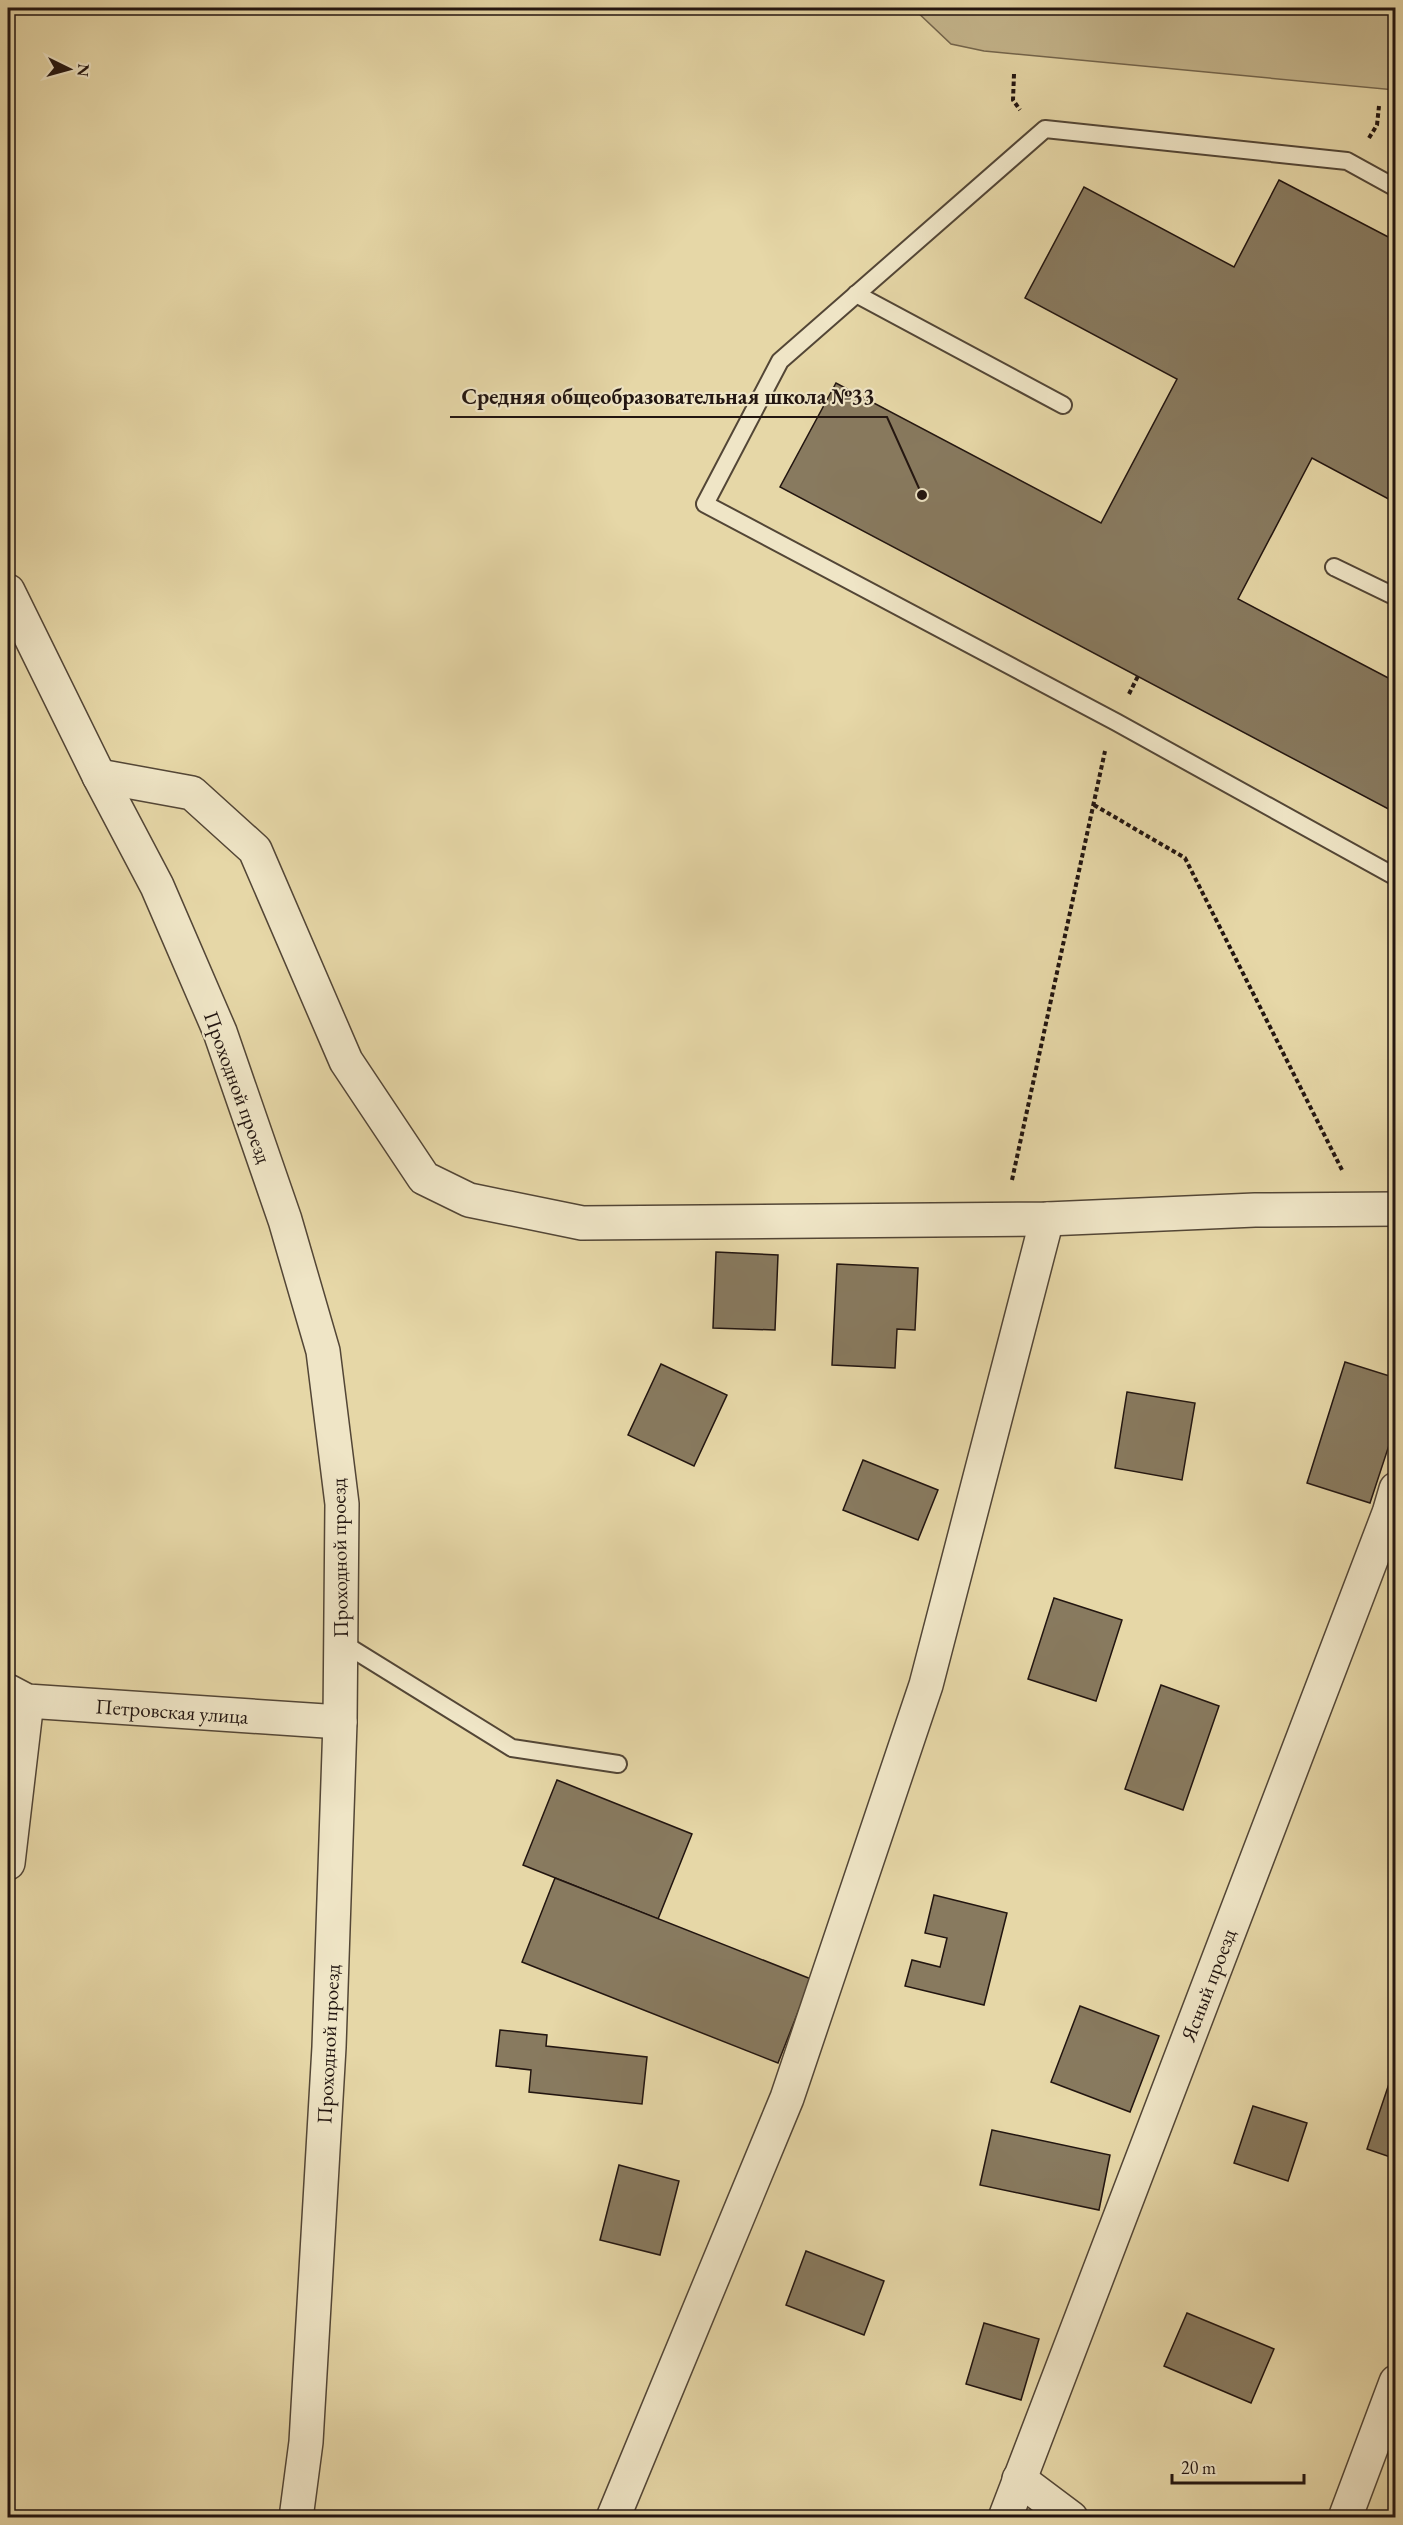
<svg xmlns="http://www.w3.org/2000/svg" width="1403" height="2525" viewBox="0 0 1403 2525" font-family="'EB Garamond',serif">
<rect width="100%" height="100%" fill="#e6d7a7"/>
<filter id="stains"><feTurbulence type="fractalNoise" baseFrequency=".00333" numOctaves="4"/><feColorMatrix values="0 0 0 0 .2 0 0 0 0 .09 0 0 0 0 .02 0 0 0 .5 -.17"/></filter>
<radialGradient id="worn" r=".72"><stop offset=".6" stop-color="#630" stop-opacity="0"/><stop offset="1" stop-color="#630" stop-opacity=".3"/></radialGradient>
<polygon fill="#c5b68d" stroke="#74664e" stroke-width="1.5" points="913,8 1395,8 1395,90 984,51 951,44"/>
<g fill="#887a5f" stroke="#221510" stroke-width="1.5">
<polygon points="1279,180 1396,241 1396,503 1312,458 1238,599 1396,682 1396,813 780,487 836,383 1101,523 1177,379 1025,298 1084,187 1234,267"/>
<polygon points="716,1252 778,1255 775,1330 713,1328"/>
<polygon points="837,1264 918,1268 915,1330 897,1329 895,1368 832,1365"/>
<polygon points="1345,1362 1396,1378 1396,1424 1370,1503 1307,1483"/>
<polygon points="661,1364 727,1395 694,1466 628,1435"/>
<polygon points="1127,1392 1195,1403 1182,1480 1115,1468"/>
<polygon points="863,1460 938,1490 918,1540 843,1510"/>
<polygon points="1054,1598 1122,1620 1096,1701 1028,1679"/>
<polygon points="1161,1685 1219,1706 1183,1810 1125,1789"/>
<polygon points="557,1780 692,1834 658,1919 523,1865"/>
<polygon points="555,1878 811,1979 778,2063 522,1962"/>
<polygon points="934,1895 1007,1913 984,2005 905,1986 912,1960 940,1967 947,1938 925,1933"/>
<polygon points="1080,2006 1159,2036 1130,2112 1051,2082"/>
<polygon points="500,2030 547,2035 546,2046 647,2057 642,2104 529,2092 531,2070 496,2066"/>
<polygon points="1396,2063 1396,2159 1367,2149"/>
<polygon points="1253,2106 1307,2123 1288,2181 1234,2163"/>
<polygon points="992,2130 1110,2155 1099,2210 980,2185"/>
<polygon points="619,2165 679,2181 660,2255 600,2240"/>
<polygon points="806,2251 884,2281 864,2335 786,2305"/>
<polygon points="1187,2313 1274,2349 1251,2403 1164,2366"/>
<polygon points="984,2323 1039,2339 1021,2400 966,2384"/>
</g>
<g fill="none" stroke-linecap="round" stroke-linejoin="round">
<g stroke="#534636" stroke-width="20">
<g id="service">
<polyline points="1396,188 1347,161 1045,129 780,361 705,504 1116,722 1396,877"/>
<polyline points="856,294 1063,405"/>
<polyline points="1334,567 1396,597"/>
<polyline points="341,1642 512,1748 618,1764"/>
</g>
</g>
<g stroke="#534636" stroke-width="36">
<g id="minor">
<polyline points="99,776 192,793 255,850 346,1061 424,1178 469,1200 582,1223 1047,1219 1255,1210 1396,1209"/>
<polyline points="8,1691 27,1701 340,1722"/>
<polyline points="8,1863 27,1701"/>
<polyline points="1019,2479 1071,2518"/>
<polyline points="613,2518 787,2098 926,1685 1047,1219"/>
<polyline points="1005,2518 1389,1513 1396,1489"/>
<polyline points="1345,2518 1396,2382"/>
</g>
</g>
<g stroke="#534636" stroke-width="36">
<polyline id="tertiary" points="8,591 99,776 157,886 220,1032 285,1220 323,1351 342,1504 340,1722 329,2047 306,2442 296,2518"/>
</g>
<g stroke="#221510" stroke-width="4" stroke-dasharray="4.5 3" stroke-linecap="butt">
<polyline points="1014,74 1013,100 1020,110"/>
<polyline points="1369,138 1377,125 1379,106"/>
<polyline points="1129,694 1138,676"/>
<polyline points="1094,805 1185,858 1342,1170"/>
<polyline points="1012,1180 1105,751"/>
</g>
<use href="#service" stroke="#efe5c6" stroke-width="16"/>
<use href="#minor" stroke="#efe5c6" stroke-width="33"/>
<use href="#tertiary" stroke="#efe5c6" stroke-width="33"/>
</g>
<g text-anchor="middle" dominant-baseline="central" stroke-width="4.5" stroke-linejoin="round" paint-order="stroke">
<g font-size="21" fill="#221510" stroke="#efe5c6">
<text transform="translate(238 1087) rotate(70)">Проходной проезд</text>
<text transform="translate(339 1558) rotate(-91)">Проходной проезд</text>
<text transform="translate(172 1711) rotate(4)">Петровская улица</text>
<text transform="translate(1208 1985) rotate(-69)">Ясный проезд</text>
<text transform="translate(328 2044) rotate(-87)">Проходной проезд</text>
</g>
</g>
<path fill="none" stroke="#221510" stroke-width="2" d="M922 495L887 417H450"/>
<circle fill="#221510" stroke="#efe5c6" stroke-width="2" cx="922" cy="495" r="6"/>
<g font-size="22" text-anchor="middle" font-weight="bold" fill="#221510" stroke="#efe5c6" stroke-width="4.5" stroke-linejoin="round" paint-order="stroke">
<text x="668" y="404">Средняя общеобразовательная школа №33</text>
</g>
<rect width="1403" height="2525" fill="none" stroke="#e6d7a7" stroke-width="30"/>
<rect x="9" y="9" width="1385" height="2507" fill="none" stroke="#221510" stroke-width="3"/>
<rect x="15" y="15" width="1373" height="2495" fill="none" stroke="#221510" stroke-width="1.5"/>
<g transform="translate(69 69) rotate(95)" stroke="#efe5c6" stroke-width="4.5" paint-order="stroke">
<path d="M0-4.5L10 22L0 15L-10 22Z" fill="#221510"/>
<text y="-9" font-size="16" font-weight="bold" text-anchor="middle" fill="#221510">N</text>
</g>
<path d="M1172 2474v9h132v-9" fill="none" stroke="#221510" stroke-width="3"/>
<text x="1181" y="2474" font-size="18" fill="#221510" stroke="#efe5c6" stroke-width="4.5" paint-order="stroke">20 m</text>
<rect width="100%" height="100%" filter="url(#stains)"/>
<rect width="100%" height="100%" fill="url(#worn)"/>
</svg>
